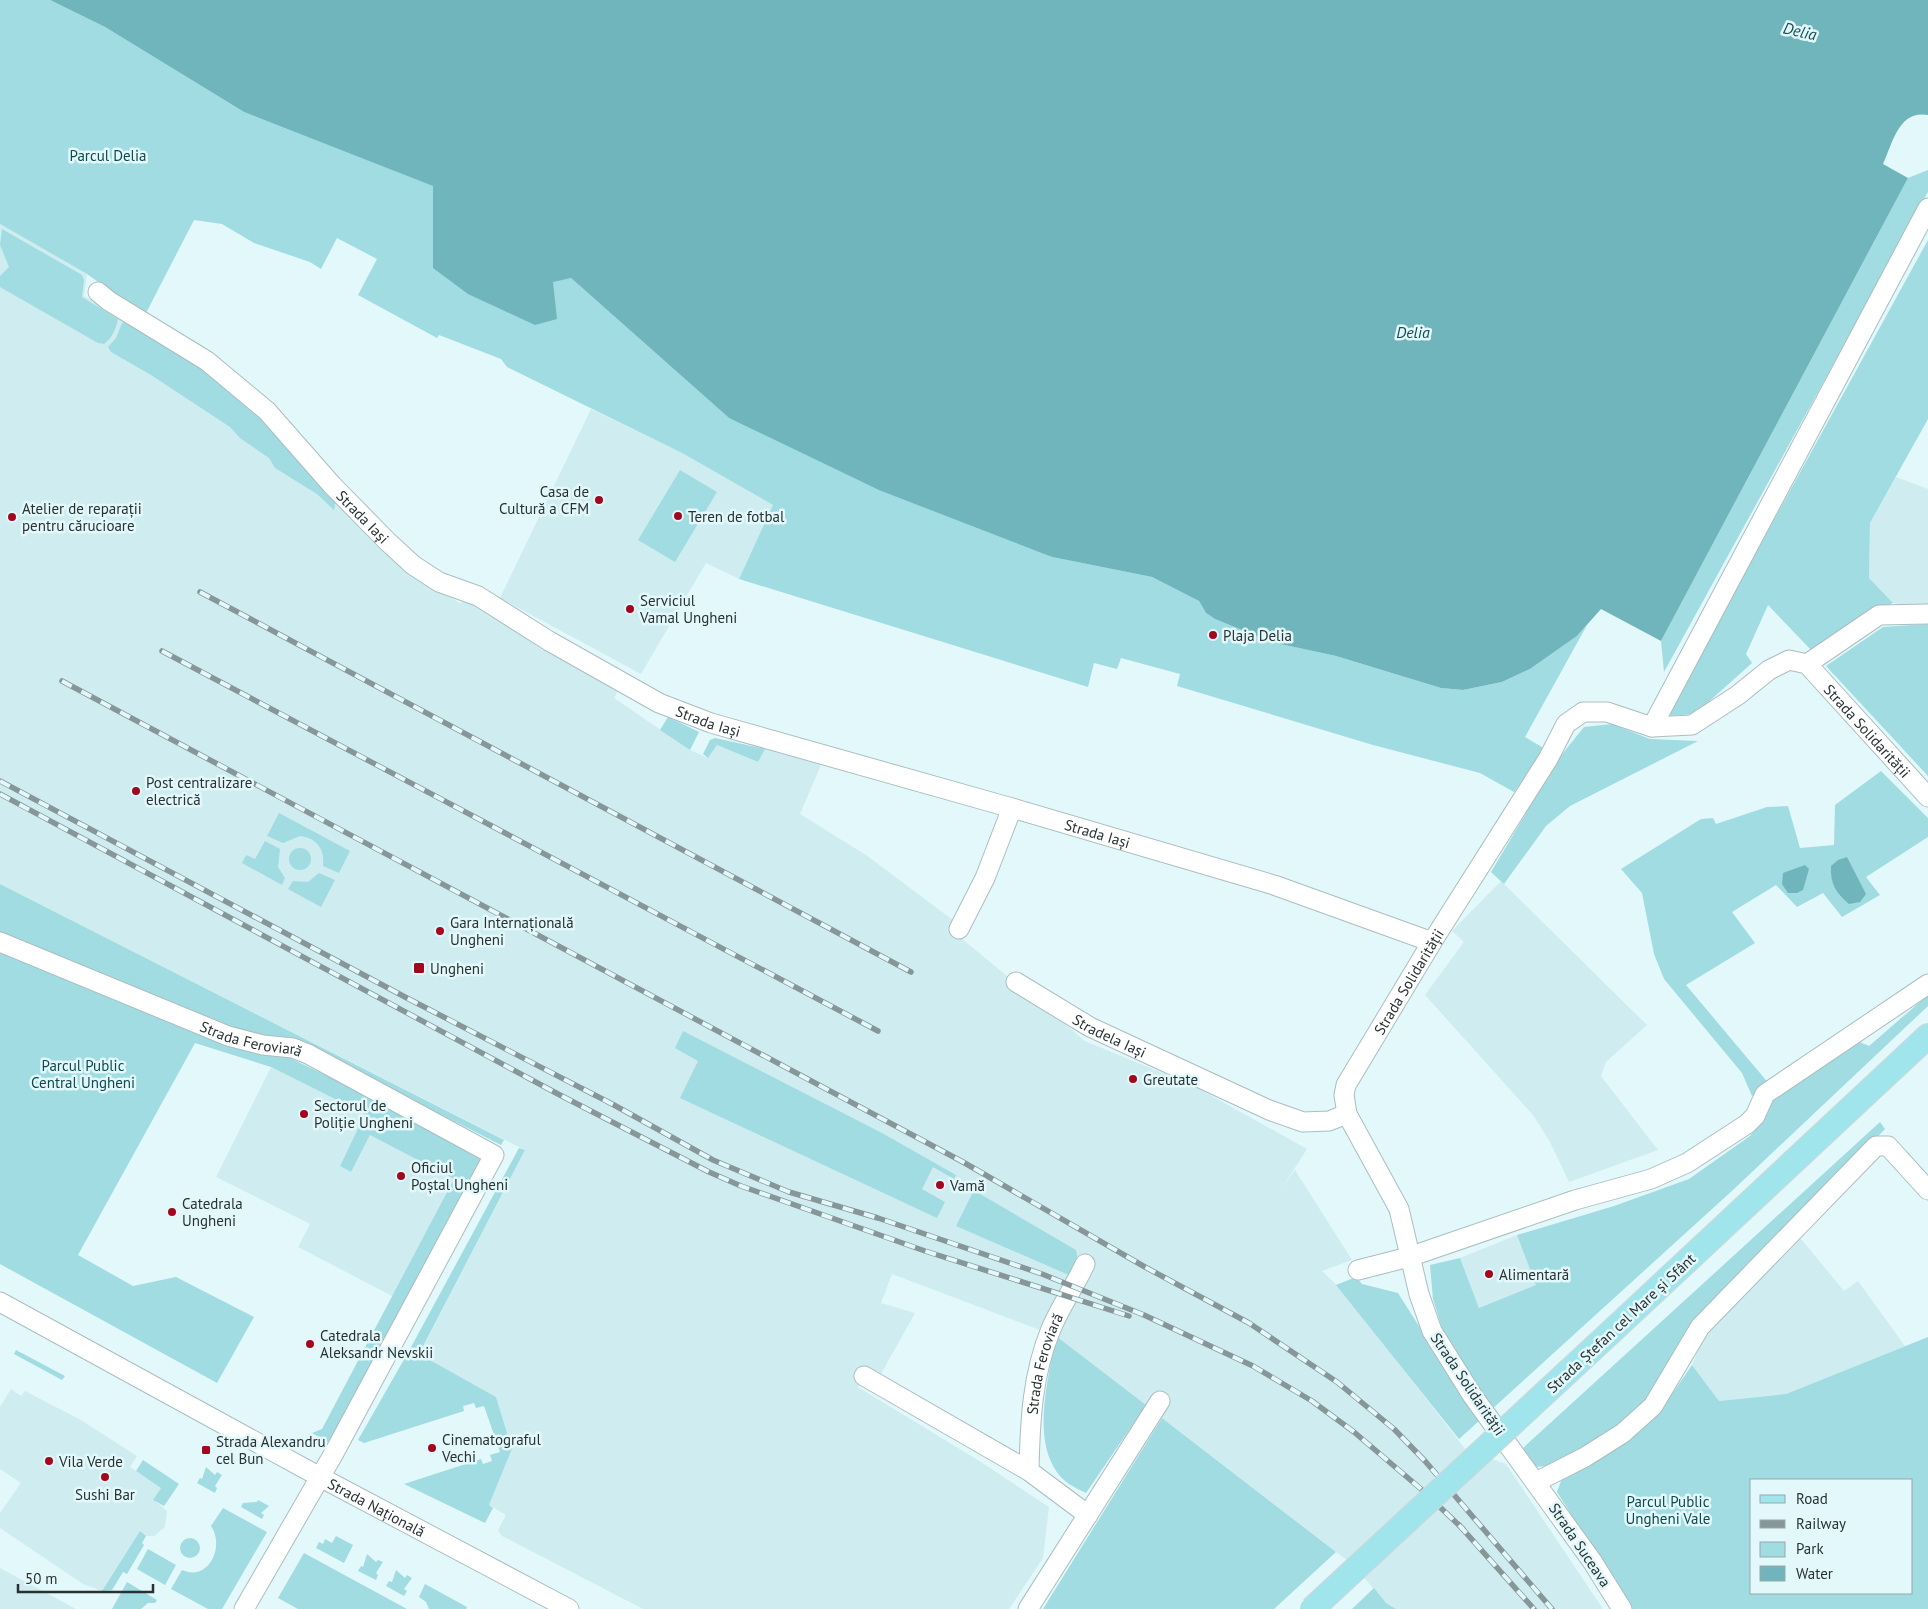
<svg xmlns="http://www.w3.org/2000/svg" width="1928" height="1609" viewBox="0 0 1928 1609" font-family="'PT Sans',sans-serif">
<rect width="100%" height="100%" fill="#e3f8fa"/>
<g fill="#cfedf0">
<polygon points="0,224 87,274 84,296 188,355 379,545 459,603 472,599 542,649 618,691 614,698 690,750 708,758 717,745 758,762 766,746 821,765 800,814 866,855 953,920 949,928 1085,1041 1194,1086 1307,1149 1282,1188 1295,1170 1352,1260 1322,1271 1341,1289 1466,1450 1506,1464 1603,1609 1396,1609 1386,1603 1353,1565 1056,1336 892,1274 881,1303 915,1313 881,1374 869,1368 858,1387 981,1462 1049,1507 1043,1558 1009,1609 643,1609 502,1536 498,1530 506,1515 489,1505 512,1449 496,1397 419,1355 525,1150 0,884"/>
<polygon points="591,409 682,453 773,505 739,579 706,563 641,674 500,598"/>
<polygon points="1896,477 1928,489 1928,607 1914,608 1893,603 1869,578 1870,523"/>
<polygon points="1501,881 1647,1025 1606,1062 1601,1076 1658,1150 1569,1182 1550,1142 1533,1115 1425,995 1464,942 1452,931"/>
<polygon points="271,1067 365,1114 340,1166 351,1171 370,1135 454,1179 394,1297 298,1247 310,1224 216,1177"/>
<polygon points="1797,1234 1844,1291 1858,1281 1905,1346 1786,1394 1719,1401 1692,1365 1703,1337"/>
<polygon points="1517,1235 1537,1285 1479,1308 1460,1258"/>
<polygon points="11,1389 21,1396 25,1391 81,1420 137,1456 130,1467 161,1488 154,1500 167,1511 165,1527 154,1536 146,1536 140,1531 102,1591 83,1584 0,1528 0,1513 21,1483 0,1469 0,1407"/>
<polygon points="0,1568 76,1609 0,1609"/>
</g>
<g fill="#a0dce2" fill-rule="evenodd">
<polygon points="0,0 50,0 105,27 244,112 434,186 433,268 553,281 571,278 729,418 1052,557 1152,577 1199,601 1206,613 1215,619 1271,642 1336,656 1441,688 1463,690 1502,682 1530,669 1577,636 1587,625 1525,737 1545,749 1514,792 1480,773 1373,745 1177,686 1180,674 1121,658 1117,669 1094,663 1088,687 739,579 773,505 682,453 507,367 501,359 439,335 437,338 358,295 377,259 337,238 321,269 310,262 254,243 222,224 194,220 145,315 87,274 0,224"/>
<polygon points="1928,170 1928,192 1664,672 1661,641 1908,178"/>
<path d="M2 229 82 275 84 280 82 297 118 319C116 329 112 338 104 344L98 343 0 287V276L9 267 0 245Z"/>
<polygon points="1928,240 1928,419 1870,523 1869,578 1893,603 1867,613 1812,651 1768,605 1746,654 1752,663 1695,714 1666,716"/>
<polygon points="125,322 131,323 188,355 244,399 338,502 335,504 334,510 317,494 275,468 269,458 240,438 230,427 151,375 111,352 108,347 116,338 122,323"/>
<polygon points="680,470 717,492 675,562 638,540"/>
<polygon points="1928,624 1928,776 1826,666 1883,627"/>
<polygon points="668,717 699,732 690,750 660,730"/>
<polygon points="1612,724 1650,739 1698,741 1570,806 1546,826 1504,884 1491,872 1559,758 1584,727"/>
<polygon points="715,738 765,749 758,762 717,745 708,758 703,754 710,740"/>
<polygon points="1881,771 1928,818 1928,837 1866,877 1880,895 1842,917 1823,893 1797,907 1776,885 1732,912 1755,943 1686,985 1770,1085 1752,1096 1742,1073 1664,979 1654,954 1642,893 1621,869 1701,819 1713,818 1716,824 1767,807 1788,806 1800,848 1834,845 1835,805"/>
<path d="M279 813 350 851 339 873 323 866C325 849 317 838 300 836L283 843 267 836Z"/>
<polygon points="265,841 280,849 278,867 285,878 282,885 242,863 246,855 255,859"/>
<circle cx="300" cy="859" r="11"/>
<polygon points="319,873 335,880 321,907 288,889 293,881 308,882"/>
<polygon points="0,884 504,1140 501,1145 304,1045 238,1033 0,935"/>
<polygon points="0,950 200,1033 290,1058 362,1093 483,1159 331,1444 312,1433 322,1429 454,1179 370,1135 351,1172 340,1166 365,1114 271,1067 195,1043 78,1255 133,1286 176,1277 254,1317 217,1383 0,1264"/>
<polygon points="1928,995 1928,1006 1734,1189 1491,1410 1445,1338 1433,1299 1430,1265 1460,1258 1479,1308 1536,1285 1517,1235 1614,1206 1689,1179 1750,1136 1764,1117 1768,1099 1855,1040 1869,1046"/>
<polygon points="683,1031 882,1133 956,1175 954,1179 933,1167 922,1189 945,1202 937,1218 680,1098 698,1061 675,1048"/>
<polygon points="1880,1122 1885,1129 1695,1324 1646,1408 1559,1465 1536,1467 1523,1448"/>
<polygon points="519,1148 525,1150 419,1354 496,1397 512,1449 489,1505 493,1508 485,1523 404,1484 481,1459 483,1464 492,1461 490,1455 500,1452 484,1406 476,1408 474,1403 463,1406 464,1411 364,1443 358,1440 410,1349"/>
<polygon points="975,1191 1076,1250 1078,1260 1071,1276 956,1226 973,1192"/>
<polygon points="1356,1277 1362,1284 1398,1293 1479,1421 1459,1439 1336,1285"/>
<path d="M1056 1336 1146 1405 1086 1493C1078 1489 1069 1485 1063 1479 1029 1445 1049 1377 1056 1336Z"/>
<path d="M1928 1337V1609H1631L1557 1492 1561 1481 1640 1428 1663 1407 1692 1365 1719 1401 1786 1394ZM1752 1480H1912V1593H1752Z"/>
<polygon points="16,1350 65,1376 62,1380 14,1354"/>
<polygon points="1162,1418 1336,1552 1274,1609 1043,1609"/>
<polygon points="143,1460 179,1484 164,1506 153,1500 161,1488 136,1471"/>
<polygon points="206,1467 215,1475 217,1472 222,1475 215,1486 217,1488 215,1493 197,1483 200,1478 202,1479"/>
<polygon points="258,1500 269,1506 261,1513 264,1515 262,1519 241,1507 243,1503 257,1502"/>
<path d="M223 1508 267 1532 222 1609H208L171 1589 182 1570C209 1582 225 1546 211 1526Z"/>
<polygon points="140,1531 146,1536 142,1543 144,1545 127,1574 123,1572 112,1590 102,1591"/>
<polygon points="336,1536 353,1545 344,1563 316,1548 319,1542 323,1544 325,1539 332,1543"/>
<circle cx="190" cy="1548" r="10"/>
<polygon points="148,1549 176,1565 165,1585 137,1569"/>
<polygon points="304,1553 407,1609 298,1609 278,1598"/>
<polygon points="367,1554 376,1562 378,1560 383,1562 376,1573 378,1575 376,1580 358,1571 361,1566 363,1567"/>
<polygon points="396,1570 405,1578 407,1575 412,1578 404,1589 407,1591 404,1596 386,1586 389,1581 392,1582"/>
<polygon points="127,1582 157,1600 155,1603 148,1603 141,1609 112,1609"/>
<polygon points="425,1584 467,1607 466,1609 429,1609 426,1602 419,1597"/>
<polygon points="1374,1588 1386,1603 1396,1609 1352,1609"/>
</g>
<g fill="#71b5bc">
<path d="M50 0H1928V115C1899 110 1893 142 1883 164L1908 178 1661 641 1601 609 1577 636 1530 669 1502 682 1463 690 1441 688 1336 656 1271 642 1215 619 1206 613 1199 601 1152 577 1052 557 879 490 729 418 571 278 553 282 557 319 535 325 468 294 433 268V186L244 112 105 27Z"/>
<path d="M1847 857 1866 894 1860 902 1849 904C1836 893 1830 884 1831 866L1838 860Z"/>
<polygon points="1805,865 1809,869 1803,890 1797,893 1788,893 1782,884 1783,873"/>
</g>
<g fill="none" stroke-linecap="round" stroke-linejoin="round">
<g stroke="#aabec0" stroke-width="21">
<g id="minor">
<path id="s1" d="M98 292 109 301 207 361 267 411 332 485 388 542 413 565 439 582 478 596 549 641 659 703 711 723 1012 808 1274 885 1432 942"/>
<polyline points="1807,664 1879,615 1928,614"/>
<polyline points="1652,727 1928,208"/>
<polyline points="959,929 985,878 1012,808"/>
<path id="s2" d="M0 942 228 1036 263 1045 293 1048 308 1054 494 1155 334 1453 244 1609"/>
<path id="s3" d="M1016 982 1090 1027 1269 1110 1303 1122 1329 1121 1347 1114"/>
<polyline points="1358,1270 1409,1257 1575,1200 1651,1179 1687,1163 1747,1124 1755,1116 1765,1094 1928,984"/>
<path id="s4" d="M0 1302 320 1477 569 1609"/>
<polyline points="864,1376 1029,1471 1088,1515"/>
<path id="s5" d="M1029 1471C1030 1422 1032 1375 1051 1329 1060 1307 1075 1286 1085 1264"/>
<polyline points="1536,1482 1585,1457 1623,1433 1653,1406 1700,1327 1876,1146 1888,1146 1928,1190"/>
<polyline points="1028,1609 1160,1401"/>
<path id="s6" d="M1622 1609 1592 1561 1472 1395 1432 1331 1419 1294 1399 1209 1347 1114 1344 1095 1346 1085 1432 942 1548 759 1566 724 1583 712H1607L1652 727 1692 725 1738 695 1769 670 1789 660 1807 664 1928 797"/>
</g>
</g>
<g stroke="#d4d6d6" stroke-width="26">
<polyline id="major" points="1612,1331 1928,1036"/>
</g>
<use href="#minor" stroke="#fff" stroke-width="19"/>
<use href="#major" stroke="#a1e5ec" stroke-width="24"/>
<g stroke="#879698" stroke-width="5.5">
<g id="rail">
<polyline points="200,592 911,972"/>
<polyline points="162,651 878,1031"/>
<polyline points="62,681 963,1162 1145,1267 1249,1323 1337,1382 1394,1429 1425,1461 1552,1609"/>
<polyline points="0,781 405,997 614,1105 713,1160 789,1192 878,1218 1042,1274 1144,1315 1253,1366 1312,1401 1354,1432 1421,1489 1463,1529"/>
<polyline points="0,794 558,1094 709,1172 741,1186 925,1251 1129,1316"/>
<polyline points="1459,1525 1534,1609"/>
</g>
</g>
<use href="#rail" stroke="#e3f8fa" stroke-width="4" stroke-dasharray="11" stroke-linecap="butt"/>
<g stroke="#d4d6d6" stroke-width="26" stroke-linecap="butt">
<polyline id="major-bridge" points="1312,1609 1612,1331"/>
</g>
<use href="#major-bridge" stroke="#a1e5ec" stroke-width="24"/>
</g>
<g fill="#a3071e" stroke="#e3f8fa" stroke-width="2">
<circle cx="599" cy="500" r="5"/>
<circle cx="678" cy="516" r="5"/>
<circle cx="12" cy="517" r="5"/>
<circle cx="630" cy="609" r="5"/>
<circle cx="1213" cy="635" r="5"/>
<circle cx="136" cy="791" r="5"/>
<circle cx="440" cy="931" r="5"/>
<rect x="413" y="962" width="12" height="12" rx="2.5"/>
<circle cx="1133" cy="1079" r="5"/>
<circle cx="304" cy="1114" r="5"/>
<circle cx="401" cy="1176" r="5"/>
<circle cx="940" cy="1185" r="5"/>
<circle cx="172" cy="1212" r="5"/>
<circle cx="1489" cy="1274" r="5"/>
<circle cx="310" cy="1344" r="5"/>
<circle cx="432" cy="1448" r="5"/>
<rect x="201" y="1445" width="10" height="10" rx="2.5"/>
<circle cx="49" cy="1461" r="5"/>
<circle cx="105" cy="1477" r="5"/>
</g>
<g text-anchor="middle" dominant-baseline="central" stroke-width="5" stroke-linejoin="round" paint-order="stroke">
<g font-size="15" fill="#0b4a50" stroke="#e3f8fa">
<text x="108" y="155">Parcul Delia</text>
<text x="83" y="1065">Parcul Public<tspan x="83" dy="17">Central Ungheni</tspan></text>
<text x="1668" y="1501">Parcul Public<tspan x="1668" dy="17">Ungheni Vale</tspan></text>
</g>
<g font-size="15" fill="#293132" stroke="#e3f8fa" text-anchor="start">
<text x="589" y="491" text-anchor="end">Casa de<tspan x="589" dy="17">Cultură a CFM</tspan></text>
<text x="22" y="508">Atelier de reparații<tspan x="22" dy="17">pentru cărucioare</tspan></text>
<text x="688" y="516">Teren de fotbal</text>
<text x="640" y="600">Serviciul<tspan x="640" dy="17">Vamal Ungheni</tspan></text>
<text x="1223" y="635">Plaja Delia</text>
<text x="146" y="782">Post centralizare<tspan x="146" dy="17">electrică</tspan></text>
<text x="450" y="922">Gara Internațională<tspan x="450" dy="17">Ungheni</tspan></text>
<text x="430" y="968">Ungheni</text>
<text x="1143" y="1079">Greutate</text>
<text x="314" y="1105">Sectorul de<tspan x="314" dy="17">Poliție Ungheni</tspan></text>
<text x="411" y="1167">Oficiul<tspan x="411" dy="17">Poștal Ungheni</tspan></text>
<text x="950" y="1185">Vamă</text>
<text x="182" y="1203">Catedrala<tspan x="182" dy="17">Ungheni</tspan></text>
<text x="1499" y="1274">Alimentară</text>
<text x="320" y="1335">Catedrala<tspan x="320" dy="17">Aleksandr Nevskii</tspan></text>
<text x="442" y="1439">Cinematograful<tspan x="442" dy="17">Vechi</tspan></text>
<text x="216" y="1441">Strada Alexandru<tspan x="216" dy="17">cel Bun</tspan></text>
<text x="59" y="1461">Vila Verde</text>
<text x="105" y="1494" text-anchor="middle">Sushi Bar</text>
</g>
<g font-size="15" fill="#293132" stroke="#e3f8fa">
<text stroke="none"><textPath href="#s1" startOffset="350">Strada Iași</textPath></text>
<text stroke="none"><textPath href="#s1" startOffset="755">Strada Iași</textPath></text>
<text stroke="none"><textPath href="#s6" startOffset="1382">Strada Solidarității</textPath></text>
<text stroke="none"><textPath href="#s1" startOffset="1160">Strada Iași</textPath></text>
<text stroke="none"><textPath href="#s6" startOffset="722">Strada Solidarității</textPath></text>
<text stroke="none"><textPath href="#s3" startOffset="108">Stradela Iași</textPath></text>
<text stroke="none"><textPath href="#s2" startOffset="270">Strada Feroviară</textPath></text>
<text transform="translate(1621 1323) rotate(-43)">Strada Ștefan cel Mare și Sfânt</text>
<text stroke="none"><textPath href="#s5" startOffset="109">Strada Feroviară</textPath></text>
<text transform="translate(1468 1384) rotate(56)">Strada Solidarității</text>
<text stroke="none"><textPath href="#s4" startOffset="429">Strada Națională</textPath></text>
<text transform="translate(1580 1545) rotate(56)">Strada Suceava</text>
</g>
<g font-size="16" font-style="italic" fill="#124f54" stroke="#e3f8fa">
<text transform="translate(1800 31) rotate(13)">Delia</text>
<text x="1413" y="332">Delia</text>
</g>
</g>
<rect x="1750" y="1479" width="162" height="115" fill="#e3f8fa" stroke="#99a8aa"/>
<rect x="1760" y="1495" width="25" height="8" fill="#a1e5ec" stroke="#99a8aa"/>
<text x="1796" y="1504" font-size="15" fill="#293132">Road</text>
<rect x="1760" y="1520" width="25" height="8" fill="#879698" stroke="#99a8aa"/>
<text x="1796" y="1529" font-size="15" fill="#293132">Railway</text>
<rect x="1760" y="1542" width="25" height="15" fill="#a0dce2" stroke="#99a8aa"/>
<text x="1796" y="1554" font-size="15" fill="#293132">Park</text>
<rect x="1760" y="1566" width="25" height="15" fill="#71b5bc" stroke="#99a8aa"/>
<text x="1796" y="1579" font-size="15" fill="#293132">Water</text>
<path d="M18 1584v8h135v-8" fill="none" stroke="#293132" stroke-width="2.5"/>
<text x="25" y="1584" font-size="15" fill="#293132" stroke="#e3f8fa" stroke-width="4" paint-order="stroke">50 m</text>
</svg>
